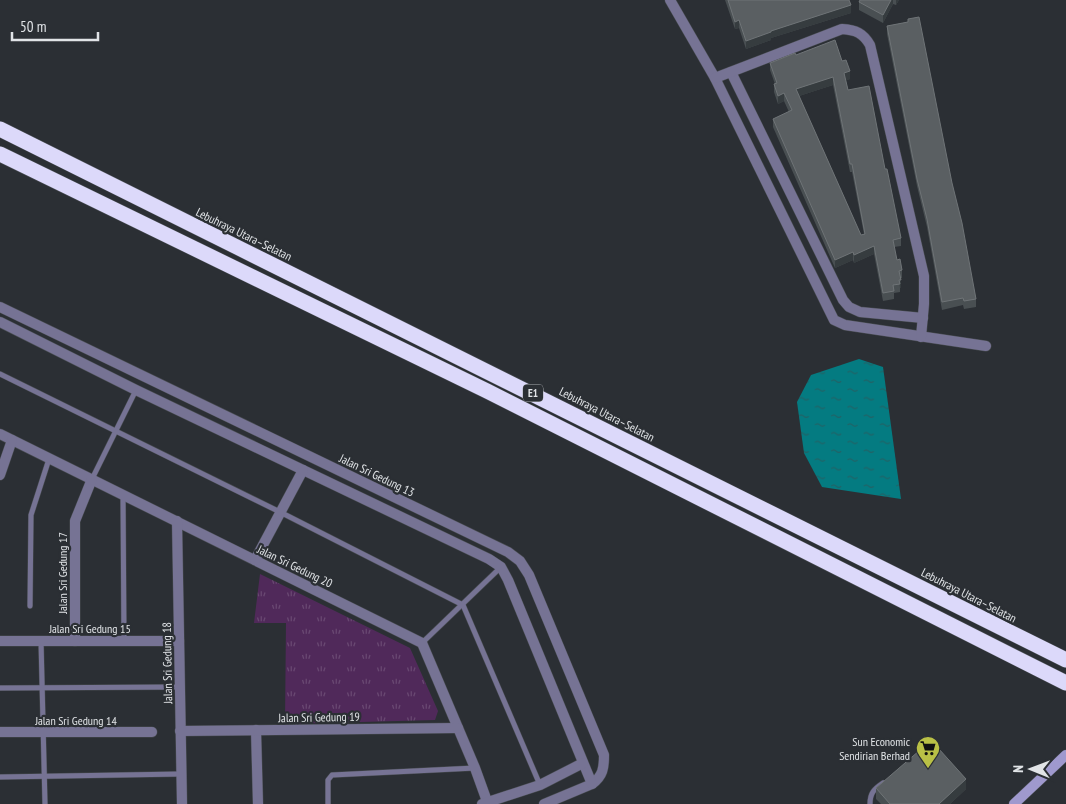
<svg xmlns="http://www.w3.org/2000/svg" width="1066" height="804" viewBox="0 0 1066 804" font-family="'PT Sans Narrow',sans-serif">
<defs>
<pattern id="park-tufts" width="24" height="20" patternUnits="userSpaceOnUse" patternTransform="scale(1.25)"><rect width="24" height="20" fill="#50295a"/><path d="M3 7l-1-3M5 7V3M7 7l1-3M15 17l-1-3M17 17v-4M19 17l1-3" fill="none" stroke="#694872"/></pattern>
<pattern id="water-ripples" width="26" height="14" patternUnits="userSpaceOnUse" patternTransform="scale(1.25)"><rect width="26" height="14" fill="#047b81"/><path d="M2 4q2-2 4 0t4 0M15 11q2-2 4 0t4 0" fill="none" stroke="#216266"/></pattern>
</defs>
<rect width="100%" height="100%" fill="#2b2f34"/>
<polygon fill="url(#park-tufts)" points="260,574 410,648 438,711 435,720 285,724 286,623 254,623"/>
<polygon fill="url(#water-ripples)" points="859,359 883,367 901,499 822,487 804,453 797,402 811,375"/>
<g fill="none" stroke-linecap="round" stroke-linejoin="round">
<g stroke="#484c51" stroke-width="6">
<g id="lane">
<polyline points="0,374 280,512 463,605 540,785"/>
<polyline points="92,479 136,390"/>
<polyline points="123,495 124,641"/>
<polyline points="30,606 31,515 49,459"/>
<polyline points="41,641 45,804"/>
<polyline points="422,643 501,567"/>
<polyline points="0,688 179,687"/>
<polyline points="0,777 181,774"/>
<polyline points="328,804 328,780 332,775 475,768"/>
<path d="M870 804C870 793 874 789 883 783"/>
</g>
</g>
<g stroke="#484c51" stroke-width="11">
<g id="street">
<polyline points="670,0 715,78 834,320 845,325 986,346"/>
<polyline points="731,72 843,300 849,307 860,312 923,318"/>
<path d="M715 78 842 29C856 30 863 33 870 45L924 276V304L921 337"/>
<path d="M0 307 508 552 520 561 529 575 604 755C604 768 603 776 592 784L544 804"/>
<polyline points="0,322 136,390 489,559 501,567 508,580 592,784"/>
<polyline points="0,434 422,643 475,768 488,804"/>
<polyline points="0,475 12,440"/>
<polyline points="177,521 182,804"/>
<polyline points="255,560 303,470"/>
<polyline points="0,641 179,641"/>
<polyline points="75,641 75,521 92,479"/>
<polyline points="256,730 258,804"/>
<polyline points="180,731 458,728"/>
<polyline points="0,732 152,732"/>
<polyline points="482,804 540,785 583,763"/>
</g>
</g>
<g stroke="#484c51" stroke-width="11">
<polyline id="secondary" points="1014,804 1066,755"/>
</g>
<g stroke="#484c51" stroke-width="16">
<g id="highway">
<polyline points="0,129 1066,660"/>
<polyline points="0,154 487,391 1066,683"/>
</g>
</g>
<use href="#lane" stroke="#767394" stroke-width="5"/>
<use href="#street" stroke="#767394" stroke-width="10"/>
<use href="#secondary" stroke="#9f99ce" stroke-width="10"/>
<use href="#highway" stroke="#dcd9fa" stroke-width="15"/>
</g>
<g fill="#494f52" fill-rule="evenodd">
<polygon points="725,0 849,0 851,13 771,38 771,40 746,49 739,28 735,29"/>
<polygon points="860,0 899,0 896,5 893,4 883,23 859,10 859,2"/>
<polygon points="908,19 952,183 976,299 976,307 964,309 963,305 942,310 927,227 917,186 887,34 887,26 908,22"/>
<path d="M796 55 842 61 850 79 846 80 848 90 885 169 901 238V246L894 247 897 260 902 270V278H901V288H900V292L894 293V299L883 301 874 254 854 263 853 260 835 268 773 127V119L789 112 784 101 778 104 774 92V84H775L770 70V63ZM833 85 850 172H852L864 234 861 235 799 96Z"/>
<polygon points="876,788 966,789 950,804 881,804 876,799"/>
</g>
<g fill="#363c3f">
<polygon points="891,0 893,0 893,4 883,23 883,15"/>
<polygon points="896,0 899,0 896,5"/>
<polygon points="851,5 851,13 771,38 771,40 746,49 746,41 771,31"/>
<polygon points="739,20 739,28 735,29 735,22"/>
<polygon points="850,71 850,79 844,81 844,73"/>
<polygon points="833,77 833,85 796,97 796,89"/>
<polygon points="784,93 784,101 778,104 778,96"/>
<polygon points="874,246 874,254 854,263 854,255"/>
<polygon points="853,252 853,260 835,268 835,260"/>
<polygon points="899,280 901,280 901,288 900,288"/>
<polygon points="966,779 966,789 950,804 939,804"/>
</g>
<g fill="#5a5f62" stroke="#6f7477" fill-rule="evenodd">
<polygon points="728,0 849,0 851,5 771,31 771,32 746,41 739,20 735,22"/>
<polygon points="860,0 891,0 883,15 859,2"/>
<polygon points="919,17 952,183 962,223 976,299 964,301 963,298 942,302 927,219 917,179 887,26 908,22 908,19"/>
<path d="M835 40 842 61 846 60 850 71 844 73 848 90 869 86 885 169H887L901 238 893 240 897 260 900 259 902 270 899 271 901 280H899L900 284 893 285 894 291 883 293 874 246 854 255 853 252 835 260 773 119 792 110 784 93 778 96 774 84 777 83 770 63 795 53 796 55ZM833 77 850 164H852L865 234 861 235 796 89Z"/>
<polygon points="930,739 966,779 939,804 890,804 876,788 927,744"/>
</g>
<defs>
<g id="supermarket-pin" transform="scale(1.25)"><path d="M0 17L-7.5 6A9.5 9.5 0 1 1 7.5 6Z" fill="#b9c046" stroke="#2b2f34"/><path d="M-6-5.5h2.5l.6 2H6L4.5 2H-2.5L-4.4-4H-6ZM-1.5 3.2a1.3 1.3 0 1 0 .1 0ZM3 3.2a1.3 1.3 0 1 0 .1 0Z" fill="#111"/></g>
</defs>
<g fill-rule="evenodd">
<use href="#supermarket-pin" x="928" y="748"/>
</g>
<g text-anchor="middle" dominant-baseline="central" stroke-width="4.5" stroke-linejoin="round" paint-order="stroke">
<rect fill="#2b2f34" stroke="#aaaeb1" stroke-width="1" x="523" y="384.5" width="20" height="17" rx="4"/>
<g font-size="11" font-weight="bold" fill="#e1e4e7">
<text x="533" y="393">E1</text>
</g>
<g font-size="12" fill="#e1e4e7" stroke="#2b2f34">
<text transform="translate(244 234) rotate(26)">Lebuhraya Utara–Selatan</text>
<text transform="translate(607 414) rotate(27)">Lebuhraya Utara–Selatan</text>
<text transform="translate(377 475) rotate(26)">Jalan Sri Gedung 13</text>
<text transform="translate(295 566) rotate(26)">Jalan Sri Gedung 20</text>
<text transform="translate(62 573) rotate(-90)">Jalan Sri Gedung 17</text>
<text transform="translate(969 595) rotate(27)">Lebuhraya Utara–Selatan</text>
<text x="90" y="628">Jalan Sri Gedung 15</text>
<text transform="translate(167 663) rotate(-91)">Jalan Sri Gedung 18</text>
<text transform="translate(319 717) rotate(-1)">Jalan Sri Gedung 19</text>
<text x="76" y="720">Jalan Sri Gedung 14</text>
</g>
<g font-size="12" fill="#e1e4e7" stroke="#2b2f34" text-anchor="end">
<text x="910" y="741">Sun Economic<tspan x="910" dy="14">Sendirian Berhad</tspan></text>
</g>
</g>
<g transform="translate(1031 769) rotate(271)" stroke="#2b2f34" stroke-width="4" paint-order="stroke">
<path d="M0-4L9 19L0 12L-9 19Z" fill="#e1e4e7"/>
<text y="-8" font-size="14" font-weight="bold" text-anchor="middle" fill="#e1e4e7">N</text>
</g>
<path d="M12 32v8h86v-8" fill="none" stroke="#e1e4e7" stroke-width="2.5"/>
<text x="20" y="32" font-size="15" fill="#e1e4e7" stroke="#2b2f34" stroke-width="4" paint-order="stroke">50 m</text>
</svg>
